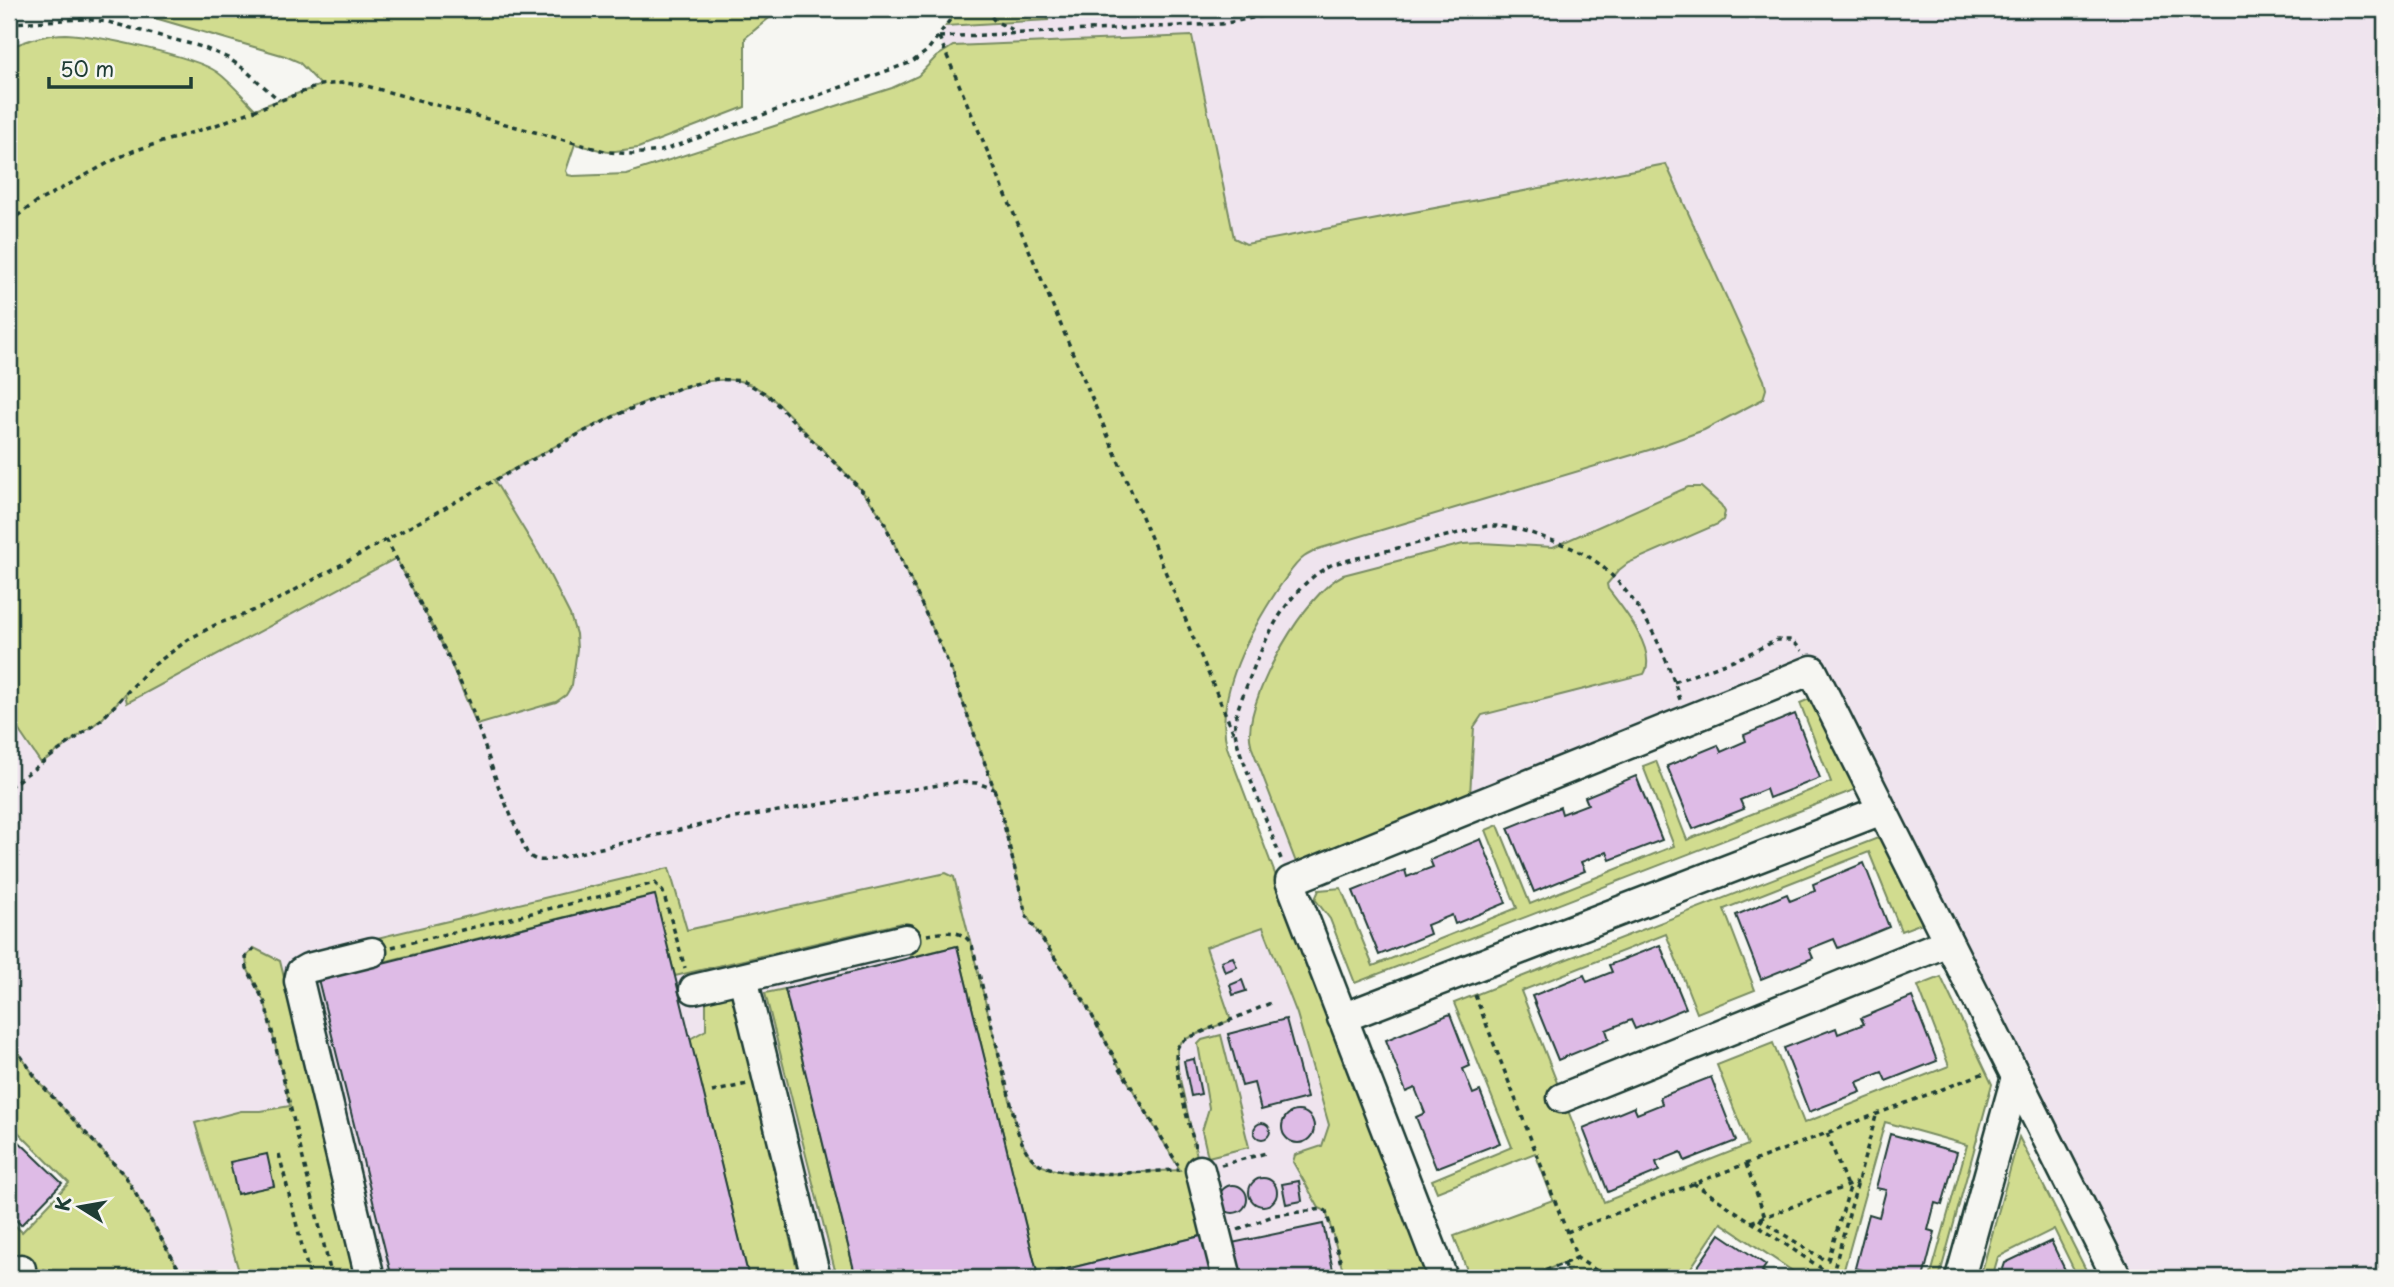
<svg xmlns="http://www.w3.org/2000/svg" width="2394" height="1287" viewBox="0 0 2394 1287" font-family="'Playpen Sans',sans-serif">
<rect width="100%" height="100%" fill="#f6f6f2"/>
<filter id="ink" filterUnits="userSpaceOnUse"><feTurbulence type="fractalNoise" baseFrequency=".0143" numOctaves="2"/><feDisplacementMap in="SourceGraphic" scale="14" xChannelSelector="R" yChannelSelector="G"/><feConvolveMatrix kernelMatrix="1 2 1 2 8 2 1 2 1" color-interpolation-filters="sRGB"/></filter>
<g filter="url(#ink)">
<polygon fill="#efe4ee" points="958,9 2385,9 2385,1278 2129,1278 1815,656 1285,870 1224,714 1223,728 1227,747 1428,1278 169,1278 9,1081 9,704 1004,192 939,37"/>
<g fill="#d1dc8f" stroke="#788c62" stroke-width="2">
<path d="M124 9H780L745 38V107L638 148 608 152 575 144 566 171 568 175 573 176 626 174 892 88 918 76 936 57 953 46 1192 36 1234 238 1246 244 1666 164 1764 380 1766 389 1763 399 1704 430 1649 450 1318 549C1314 552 1308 554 1304 557 1294 564 1287 577 1280 586 1252 628 1214 695 1227 747L1428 1278H1345L1326 1211 1319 1208 1293 1162 1295 1155 1322 1146 1329 1125 1297 1014 1263 927 1206 947 1231 1020 1188 1038 1180 1043 1177 1048 1178 1070 1200 1170 1205 1235 1038 1276 957 946 911 957 902 923 675 976 654 895 375 964 369 940 669 868 687 930 946 873 954 877 1018 1132C1022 1143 1026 1153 1034 1161 1060 1182 1146 1171 1180 1170L1117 1063 1086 1004 1026 915 998 800 951 669 883 519C863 489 838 465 812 439 792 419 771 390 743 382 690 364 544 453 494 480L540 556 570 615 576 634 577 649 572 685 566 695 556 702 477 725 446 652 396 558 127 703 125 694 102 719 41 763 11 719 9 720V48C27 40 46 34 66 34 95 35 194 56 217 72 231 82 243 97 255 109L321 85 299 62 285 56Z"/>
<polygon points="958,9 1046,9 1048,20 946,26"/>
<path d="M1688 487H1701L1721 505 1725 512 1723 520 1718 524 1628 563 1619 570 1607 584 1608 589C1622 607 1658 651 1644 674L1482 715 1474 727 1470 795 1297 865 1252 748C1251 743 1249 738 1250 733 1251 689 1305 594 1343 575L1463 544 1482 543 1553 547Z"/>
<polygon points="1814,697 1859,788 1355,983 1330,919 1315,899 1319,890 1341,888 1373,966 1517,908 1486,830 1498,825 1530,904 1674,846 1643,766 1656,761 1687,840 1831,782 1800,703"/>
<polygon points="1883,836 1925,922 1901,931 1869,852 1724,909 1755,990 1697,1013 1666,934 1521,991 1604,1202 1748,1145 1717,1065 1773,1043 1804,1123 1949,1066 1918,986 1941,977 1992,1084 1939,1278 1930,1278 1967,1145 1885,1122 1843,1273 1862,1278 1803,1278 1721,1223 1684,1278 1570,1278 1563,1263 1527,1278 1470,1278 1454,1236 1553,1200 1535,1153 1437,1192 1432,1180 1512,1147 1454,1003"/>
<polygon points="254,948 280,961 357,1278 241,1278 195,1123 241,1111 261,1111 290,1106 265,1003 247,968 246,957"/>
<polygon points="785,989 856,1278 837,1278 765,993"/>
<polygon points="729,992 734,996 799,1278 749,1278 690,1039 706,1030 706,1001 710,997"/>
<polygon points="1221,1035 1249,1147 1208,1157 1202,1131 1209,1108 1198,1044 1202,1040"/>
<polygon points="9,1039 39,1082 126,1177 184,1278 26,1278 9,1260 9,1220 22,1232 69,1183 9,1123"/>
<polygon points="2019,1137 2090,1278 2078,1278 2054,1229 1998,1257 1992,1278 1980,1278"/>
</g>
<g fill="#debbe6" stroke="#1f3d34" stroke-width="2">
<polygon points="1795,714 1820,778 1769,798 1766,789 1740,800 1744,809 1693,829 1667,766 1718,745 1721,752 1746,741 1744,735"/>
<polygon points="1636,776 1662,840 1610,860 1607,852 1581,862 1585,871 1534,892 1508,828 1560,807 1562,814 1588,804 1585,797"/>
<polygon points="1481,839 1506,903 1455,924 1452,915 1427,925 1430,934 1379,955 1353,891 1405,870 1407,877 1433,867 1430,860"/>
<polygon points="1864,863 1889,927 1838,948 1834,939 1809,949 1813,958 1761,979 1736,915 1787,894 1790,901 1815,891 1813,884"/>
<polygon points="655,895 749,1278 392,1278 318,979"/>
<polygon points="1660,945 1686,1008 1635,1029 1631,1020 1606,1030 1609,1039 1558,1060 1532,996 1584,975 1587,982 1612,972 1609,965"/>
<polygon points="957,946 1038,1276 1205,1235 1216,1278 856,1278 785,989"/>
<polygon points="1233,957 1237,967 1225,972 1221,961"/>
<polygon points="1242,980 1246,991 1233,995 1230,985"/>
<polygon points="1912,997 1937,1061 1886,1081 1882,1072 1857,1082 1861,1092 1809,1112 1784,1048 1836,1028 1838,1034 1864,1024 1861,1018"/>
<polygon points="1450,1014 1470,1066 1463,1069 1473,1094 1480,1091 1500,1143 1436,1168 1416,1117 1425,1113 1415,1088 1406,1092 1386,1040"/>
<polygon points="1286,1019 1307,1098 1261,1110 1254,1083 1242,1086 1228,1034"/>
<polygon points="1194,1059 1201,1094 1191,1096 1184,1061"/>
<polygon points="1711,1077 1736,1141 1685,1161 1681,1152 1656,1162 1659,1171 1608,1192 1583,1128 1634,1107 1637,1114 1662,1104 1660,1097"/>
<circle cx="1298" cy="1127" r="16"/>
<circle cx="1262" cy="1131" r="8"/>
<polygon points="9,1132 62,1183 21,1225 9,1213"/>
<polygon points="1890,1134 1957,1152 1942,1205 1935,1203 1928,1230 1935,1232 1923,1278 1895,1278 1855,1268 1869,1214 1879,1217 1886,1190 1876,1188"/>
<polygon points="267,1154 274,1186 237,1194 230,1162"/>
<circle cx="1263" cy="1192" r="14"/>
<polygon points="1299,1181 1302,1201 1286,1204 1282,1184"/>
<circle cx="1233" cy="1199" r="14"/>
<polygon points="1323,1224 1333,1270 1295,1278 1239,1278 1232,1243"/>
<polygon points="1720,1234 1766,1265 1762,1271 1773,1278 1690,1278"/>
<polygon points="2051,1241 2069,1278 2000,1278 2005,1263"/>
</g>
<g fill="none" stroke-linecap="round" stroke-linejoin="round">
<g stroke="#1f3d34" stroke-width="33">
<g id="minor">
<polyline points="743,978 816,1278"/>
<polyline points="694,989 906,939"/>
<polyline points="1342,1018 1882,810"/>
<polyline points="1562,1098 1948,942"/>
<polyline points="1200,1170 1227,1278"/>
<polyline points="9,1271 21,1269"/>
<polyline points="370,1278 299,981 301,972 308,968 372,952"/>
<polyline points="1443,1278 1290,881 1812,670 2117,1278"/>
<polyline points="1960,1278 2016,1077"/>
</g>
</g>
<g stroke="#1f3d34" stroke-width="3.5" stroke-dasharray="5 5" stroke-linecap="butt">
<polyline points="985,9 995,21 1015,31"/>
<polyline points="9,23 84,19 108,22 202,47 228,58 244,69 279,100"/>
<polyline points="939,37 1234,734"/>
<polyline points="939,37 1221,24 1299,9"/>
<polyline points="9,222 35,203 108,163 133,151 216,125 321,85 342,83 363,85 608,152 633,154 661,151 912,62 927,51 958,9"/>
<path d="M386 539 446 652 469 701 499 788 527 853C535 862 541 861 553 859L723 820 957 782 977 783 994 789"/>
<polyline points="1674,682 1744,656 1777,640 1792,640 1802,651"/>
<polyline points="9,787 102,719 150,668 189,639 217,624 243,615 275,601 581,433 619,414 682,387 716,379 743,381 768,395 869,498 883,520 951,669 998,800 1026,915 1086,1004 1117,1063 1178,1165"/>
<path d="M1281 859 1240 752C1237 742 1234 732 1235 721 1237 708 1243 696 1247 685 1264 640 1288 586 1333 564L1487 526C1508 525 1526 531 1545 538 1563 544 1582 551 1598 563 1640 597 1665 650 1680 700"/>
<path d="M927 935C945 932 962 928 972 945L1018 1132C1022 1143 1026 1153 1034 1160 1059 1182 1145 1171 1179 1170"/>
<polyline points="392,947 655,883 663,892 685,968"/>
<polyline points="254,948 246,957 247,968 265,1003 332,1278"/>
<polyline points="1475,995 1577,1258 1608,1278"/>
<polyline points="9,1039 39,1082 126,1177 184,1278"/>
<polyline points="712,1092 747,1084"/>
<polyline points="1827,1133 1847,1186"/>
<path d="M1195 1147C1190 1126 1172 1068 1177 1049 1179 1043 1183 1041 1188 1038L1271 1003"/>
<polyline points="279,1154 310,1278"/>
<polyline points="1746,1164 1765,1217"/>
<polyline points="1221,1165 1266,1153"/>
<polyline points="1693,1183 1836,1278"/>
<polyline points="1759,1219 1823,1259 1828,1260 1851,1184"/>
<polyline points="1751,1222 1858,1182"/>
<polyline points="1238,1230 1275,1215 1323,1209 1326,1211 1345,1278"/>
<polyline points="1567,1232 1987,1072"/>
<polyline points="1563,1263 1570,1278"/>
<polyline points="43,1270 82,1278"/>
<polyline points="1832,1276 1876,1116"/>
<polyline points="1527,1278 1577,1258"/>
</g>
<use href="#minor" stroke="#f6f6f2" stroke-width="28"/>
</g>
</g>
<rect width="2394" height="1287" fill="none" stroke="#f6f6f2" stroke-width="35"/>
<rect x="18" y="18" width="2359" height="1252" fill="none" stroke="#1f3d34" stroke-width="2.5" filter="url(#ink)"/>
<g transform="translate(80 1207) rotate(281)" stroke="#f6f6f2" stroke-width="5" paint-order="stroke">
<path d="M0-5L12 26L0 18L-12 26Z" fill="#1f3d34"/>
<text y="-10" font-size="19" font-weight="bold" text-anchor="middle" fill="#1f3d34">K</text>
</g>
<path d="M49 77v10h142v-10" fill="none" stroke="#1f3d34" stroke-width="3.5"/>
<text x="60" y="77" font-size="21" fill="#1f3d34" stroke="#f6f6f2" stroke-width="5" paint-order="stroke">50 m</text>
</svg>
